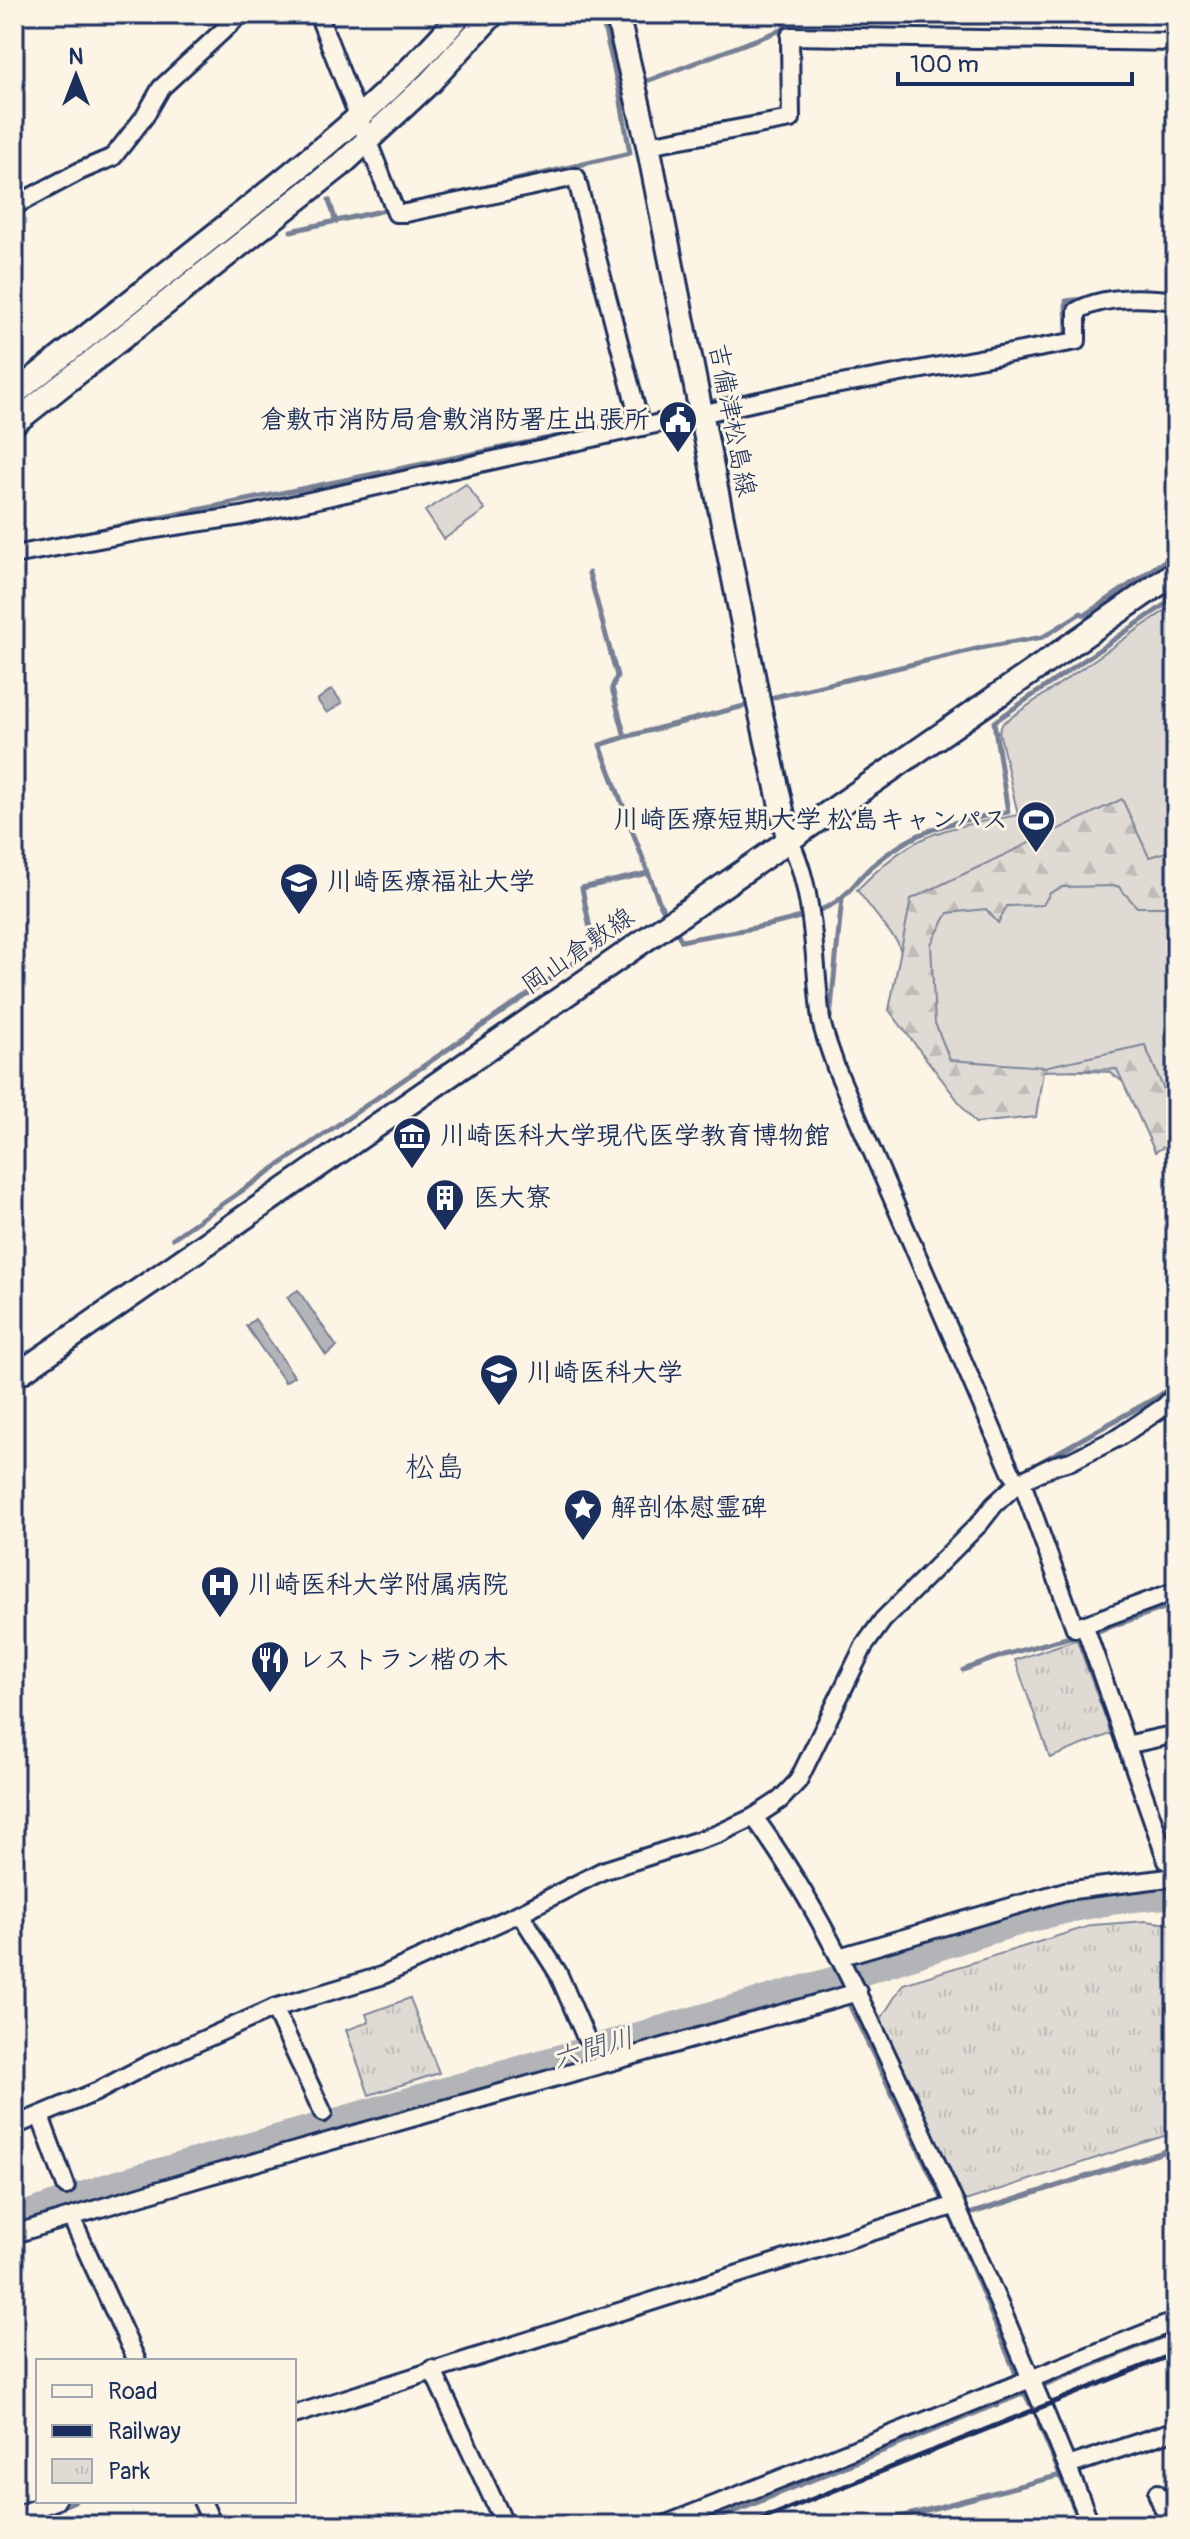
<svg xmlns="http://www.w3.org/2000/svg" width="1190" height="2539" viewBox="0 0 1190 2539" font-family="Pangolin,'Klee One',sans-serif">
<defs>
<pattern id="forest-firs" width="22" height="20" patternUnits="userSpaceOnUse" patternTransform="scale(2)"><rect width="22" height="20" fill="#dfdbd4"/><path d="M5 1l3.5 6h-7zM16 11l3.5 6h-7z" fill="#bfbcb8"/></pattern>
<pattern id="park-tufts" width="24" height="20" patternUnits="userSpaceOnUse" patternTransform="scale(2)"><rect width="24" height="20" fill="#dfdbd4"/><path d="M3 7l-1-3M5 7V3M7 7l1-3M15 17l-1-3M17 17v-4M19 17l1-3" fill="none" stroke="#bfbcb8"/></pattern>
</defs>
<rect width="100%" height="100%" fill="#fcf5e5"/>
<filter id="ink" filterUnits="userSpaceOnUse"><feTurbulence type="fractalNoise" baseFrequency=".0125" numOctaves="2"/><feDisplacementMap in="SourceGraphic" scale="16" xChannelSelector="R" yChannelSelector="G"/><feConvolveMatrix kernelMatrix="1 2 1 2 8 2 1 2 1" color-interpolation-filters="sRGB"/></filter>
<g filter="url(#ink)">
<g fill="#dfdbd4" stroke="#7d8599" stroke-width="2">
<polygon points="466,484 485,510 444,539 425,511"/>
<path d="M1176 603V1088C1152 1094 1129 1089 1110 1072L939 1064 898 943 857 890C915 831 940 829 1018 815L999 731 1003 723Z"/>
</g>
<polygon fill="url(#forest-firs)" stroke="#7d8599" stroke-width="2" points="1122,799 1149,857 1176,849 1176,907 1137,907 1118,886 1062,887 1050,893 1043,905 1007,906 998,923 986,909 948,913 931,944 935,1023 950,1060 1044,1067 1145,1045 1172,1109 1176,1107 1176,1140 1155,1152 1117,1069 1043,1071 1036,1117 975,1123 889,1010 911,899"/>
<g fill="url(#park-tufts)" stroke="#7d8599" stroke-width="2">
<polygon points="1078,1639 1113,1733 1050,1758 1015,1660"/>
<polygon points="1146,1921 1176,1925 1176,2132 962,2202 881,2019 903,1984 1093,1925"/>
<polygon points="410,1998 439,2073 369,2095 346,2030 369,2022 366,2014"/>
</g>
<g fill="#b2b4b8" stroke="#767f94" stroke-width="2">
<polygon points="332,689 342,703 327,713 317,700"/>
<polygon points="298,1290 337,1347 326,1355 287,1297"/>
<polygon points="255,1319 294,1376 285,1382 246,1326"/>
</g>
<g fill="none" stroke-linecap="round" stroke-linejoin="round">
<g stroke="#767f94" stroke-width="5">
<polyline points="784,29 784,14"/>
<polyline points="817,29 1123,33"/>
<polyline points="639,84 784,29 791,29"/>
<polyline points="329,200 336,222"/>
<polyline points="431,200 630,153 619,90 601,14"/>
<polyline points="291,231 390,209"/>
<polyline points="1041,339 1067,335 1066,301 1091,298"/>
<polyline points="703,403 792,386"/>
<polyline points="649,417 694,406"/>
<polyline points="26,545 628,422"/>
<polyline points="589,573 617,676 612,688 625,737 600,745 660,904 668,918"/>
<polyline points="770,698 985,647 1043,637 1081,613 1085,615 1176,553"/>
<polyline points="625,737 748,705"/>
<path d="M673 926 682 941C729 931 782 927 827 907 846 899 857 879 872 866 918 827 951 822 1008 812L994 722 1176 597"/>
<polyline points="830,1018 842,898"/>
<polyline points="173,1238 594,949 582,888 648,873"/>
<polyline points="1028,1469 1159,1396 1176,1383"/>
<polyline points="1090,1634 1176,1604"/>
<polyline points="963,1670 1004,1655 1074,1636 1078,1639 1130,1780"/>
<polyline points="1169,1882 1170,1895"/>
<polyline points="837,1979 952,2219 1018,2379"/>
<polyline points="72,2199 146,2361"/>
<polyline points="963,2216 1176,2148"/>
<polyline points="1024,2392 1030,2404"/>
<polyline points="294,2424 388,2393"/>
<polyline points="1039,2424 1081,2525"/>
<polyline points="58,2508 75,2501"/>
<polyline points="702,2525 1176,2331"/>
<polyline points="870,2525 1065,2474"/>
</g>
<path stroke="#b2b4b8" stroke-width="28" d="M14 2219 114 2185C351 2119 588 2051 825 1983 939 1950 1055 1898 1176 1895"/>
<g stroke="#1b2f5e" stroke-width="22">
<g id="street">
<polyline points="318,14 396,213 406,213 576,177 641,427"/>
<polyline points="648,145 791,119 790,36 1176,42"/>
<polyline points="14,206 80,171 113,157 145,116 161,88 241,14"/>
<path d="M14 555 142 531 242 516 813 389 1077 341V311C1104 295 1145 297 1176 301"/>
<path d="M788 838C815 886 814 965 821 1020 824 1036 831 1052 836 1068L1011 1472 1024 1488 1075 1628 1176 1591"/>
<polyline points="1084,1624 1167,1861 1172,1864 1174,1877"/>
<polyline points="1126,1745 1176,1734"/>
<path d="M754 1817C819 1906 865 2008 912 2109 975 2246 1035 2385 1091 2525"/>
<polyline points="520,1913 558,1973 586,2038"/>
<polyline points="839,1957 1065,1891 1176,1877"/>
<polyline points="274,2008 323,2113"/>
<polyline points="40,2116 66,2186"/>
<polyline points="14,2126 96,2092 149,2064 274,2008 381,1976 520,1913 602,1871 718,1834 754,1817 780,1800 798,1781 864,1646 883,1620 980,1523 994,1505 1019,1482 1055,1465 1071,1461 1119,1437 1165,1406 1176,1394"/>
<polyline points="71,2217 137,2361"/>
<polyline points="14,2234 203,2177 858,1992"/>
<polyline points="432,2369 505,2525"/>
<polyline points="294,2415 956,2205"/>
<polyline points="1068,2466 1176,2430"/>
<polyline points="1157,2493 1170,2525"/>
<polyline points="202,2501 213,2525"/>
<polyline points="14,2516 56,2501"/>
<polyline points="664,2525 1176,2321"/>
</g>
</g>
<g stroke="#1b2f5e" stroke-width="28">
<g id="secondary">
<polyline points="617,14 648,145 759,705 788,838"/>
<path d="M14 394C86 337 158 280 230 223 311 158 393 94 461 14"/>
<polyline points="14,423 341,165 430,82 493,14"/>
<polyline points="14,1377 1176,572"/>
</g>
</g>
<use href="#street" stroke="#fcf5e5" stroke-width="16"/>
<use href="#secondary" stroke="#fcf5e5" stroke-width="22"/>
<polyline stroke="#1b2f5e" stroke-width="5" points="748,2525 1176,2353"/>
</g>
</g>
<defs>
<g id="civic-pin" transform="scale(2)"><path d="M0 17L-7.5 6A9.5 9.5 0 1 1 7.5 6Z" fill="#1b2f5e" stroke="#fcf5e5"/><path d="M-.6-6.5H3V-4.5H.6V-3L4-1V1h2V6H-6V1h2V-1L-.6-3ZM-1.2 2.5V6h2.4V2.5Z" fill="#fff"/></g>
<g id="stadium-pin" transform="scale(2)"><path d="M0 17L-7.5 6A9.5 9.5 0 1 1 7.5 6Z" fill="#1b2f5e" stroke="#fcf5e5"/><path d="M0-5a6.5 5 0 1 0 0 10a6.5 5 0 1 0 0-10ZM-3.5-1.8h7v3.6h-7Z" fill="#fff"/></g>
<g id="university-pin" transform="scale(2)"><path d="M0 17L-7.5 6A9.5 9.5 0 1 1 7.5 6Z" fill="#1b2f5e" stroke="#fcf5e5"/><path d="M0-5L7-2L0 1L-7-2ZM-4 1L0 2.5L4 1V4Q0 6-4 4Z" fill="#fff"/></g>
<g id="museum-pin" transform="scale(2)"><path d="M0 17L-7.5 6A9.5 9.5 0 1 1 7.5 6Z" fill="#1b2f5e" stroke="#fcf5e5"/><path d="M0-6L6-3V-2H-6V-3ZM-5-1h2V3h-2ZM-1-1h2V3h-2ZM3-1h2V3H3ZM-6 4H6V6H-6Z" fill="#fff"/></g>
<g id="building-pin" transform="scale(2)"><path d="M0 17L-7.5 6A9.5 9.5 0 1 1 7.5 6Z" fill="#1b2f5e" stroke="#fcf5e5"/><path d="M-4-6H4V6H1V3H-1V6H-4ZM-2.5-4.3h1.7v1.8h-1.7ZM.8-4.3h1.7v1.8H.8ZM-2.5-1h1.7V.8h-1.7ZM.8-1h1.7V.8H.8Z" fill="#fff"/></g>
<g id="sight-pin" transform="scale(2)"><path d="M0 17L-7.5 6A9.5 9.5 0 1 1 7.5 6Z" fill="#1b2f5e" stroke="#fcf5e5"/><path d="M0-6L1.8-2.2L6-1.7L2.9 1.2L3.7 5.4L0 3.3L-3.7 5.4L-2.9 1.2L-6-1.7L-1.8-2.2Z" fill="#fff"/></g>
<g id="hospital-pin" transform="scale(2)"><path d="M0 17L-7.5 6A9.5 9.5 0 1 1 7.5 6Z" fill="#1b2f5e" stroke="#fcf5e5"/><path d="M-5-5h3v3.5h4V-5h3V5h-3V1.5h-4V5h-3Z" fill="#fff"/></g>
<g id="restaurant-pin" transform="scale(2)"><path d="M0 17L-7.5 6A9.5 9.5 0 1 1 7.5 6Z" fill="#1b2f5e" stroke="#fcf5e5"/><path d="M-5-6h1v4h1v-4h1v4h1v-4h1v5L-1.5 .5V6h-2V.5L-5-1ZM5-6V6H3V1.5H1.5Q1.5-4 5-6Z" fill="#fff"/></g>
</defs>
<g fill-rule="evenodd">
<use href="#civic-pin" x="678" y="420"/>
<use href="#stadium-pin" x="1036" y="820"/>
<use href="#university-pin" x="299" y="882"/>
<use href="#museum-pin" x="412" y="1136"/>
<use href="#building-pin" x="445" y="1198"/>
<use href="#university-pin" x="499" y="1373"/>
<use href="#sight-pin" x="583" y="1508"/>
<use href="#hospital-pin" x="220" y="1585"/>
<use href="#restaurant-pin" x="270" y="1660"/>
</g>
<g text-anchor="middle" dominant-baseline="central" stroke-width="6" stroke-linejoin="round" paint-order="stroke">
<g font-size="26" font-weight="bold" fill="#1b2f5e" stroke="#fcf5e5" text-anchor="start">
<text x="650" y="420" text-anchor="end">倉敷市消防局倉敷消防署庄出張所</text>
<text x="1008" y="820" text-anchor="end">川崎医療短期大学 松島キャンパス</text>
<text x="327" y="882">川崎医療福祉大学</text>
<text x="440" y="1136">川崎医科大学現代医学教育博物館</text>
<text x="473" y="1198">医大寮</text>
<text x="527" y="1373">川崎医科大学</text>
<text x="611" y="1508">解剖体慰霊碑</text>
<text x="248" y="1585">川崎医科大学附属病院</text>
<text x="298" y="1660">レストラン楷の木</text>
</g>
<g font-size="26" fill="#1b2f5e" stroke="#fcf5e5">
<text transform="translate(732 420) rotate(79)">吉備津松島線</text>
<text transform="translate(578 951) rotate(-35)">岡山倉敷線</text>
</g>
<g font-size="28" font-style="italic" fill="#485779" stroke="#fcf5e5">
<text transform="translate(593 2049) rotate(-16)">六間川</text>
</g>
<g font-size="30" fill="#1b2f5e" stroke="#fcf5e5">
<text x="435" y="1467">松島</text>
</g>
</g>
<rect width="1190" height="2539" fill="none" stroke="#fcf5e5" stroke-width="48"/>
<rect x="24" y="24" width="1142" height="2491" fill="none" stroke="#1b2f5e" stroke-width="3" filter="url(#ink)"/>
<rect x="36" y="2359" width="260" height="144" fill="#fcf5e5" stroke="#a2a6af" stroke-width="2"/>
<rect x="52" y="2385" width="40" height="12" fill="#fcf5e5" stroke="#a2a6af" stroke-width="2"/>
<text x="108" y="2399" font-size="24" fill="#1b2f5e">Road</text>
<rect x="52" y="2425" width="40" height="12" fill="#1b2f5e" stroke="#a2a6af" stroke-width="2"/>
<text x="108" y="2439" font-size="24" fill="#1b2f5e">Railway</text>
<rect x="52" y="2459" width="40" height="24" fill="url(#park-tufts)" stroke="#a2a6af" stroke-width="2"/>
<text x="108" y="2479" font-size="24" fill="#1b2f5e">Park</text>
<g transform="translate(76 76)" stroke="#fcf5e5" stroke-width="6" paint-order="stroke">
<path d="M0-6L14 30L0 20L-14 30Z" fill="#1b2f5e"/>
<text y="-12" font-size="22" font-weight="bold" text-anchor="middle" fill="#1b2f5e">N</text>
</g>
<path d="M898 72v12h234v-12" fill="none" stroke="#1b2f5e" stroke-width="4"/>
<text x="910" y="72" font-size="24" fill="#1b2f5e" stroke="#fcf5e5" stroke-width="6" paint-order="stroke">100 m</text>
</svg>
